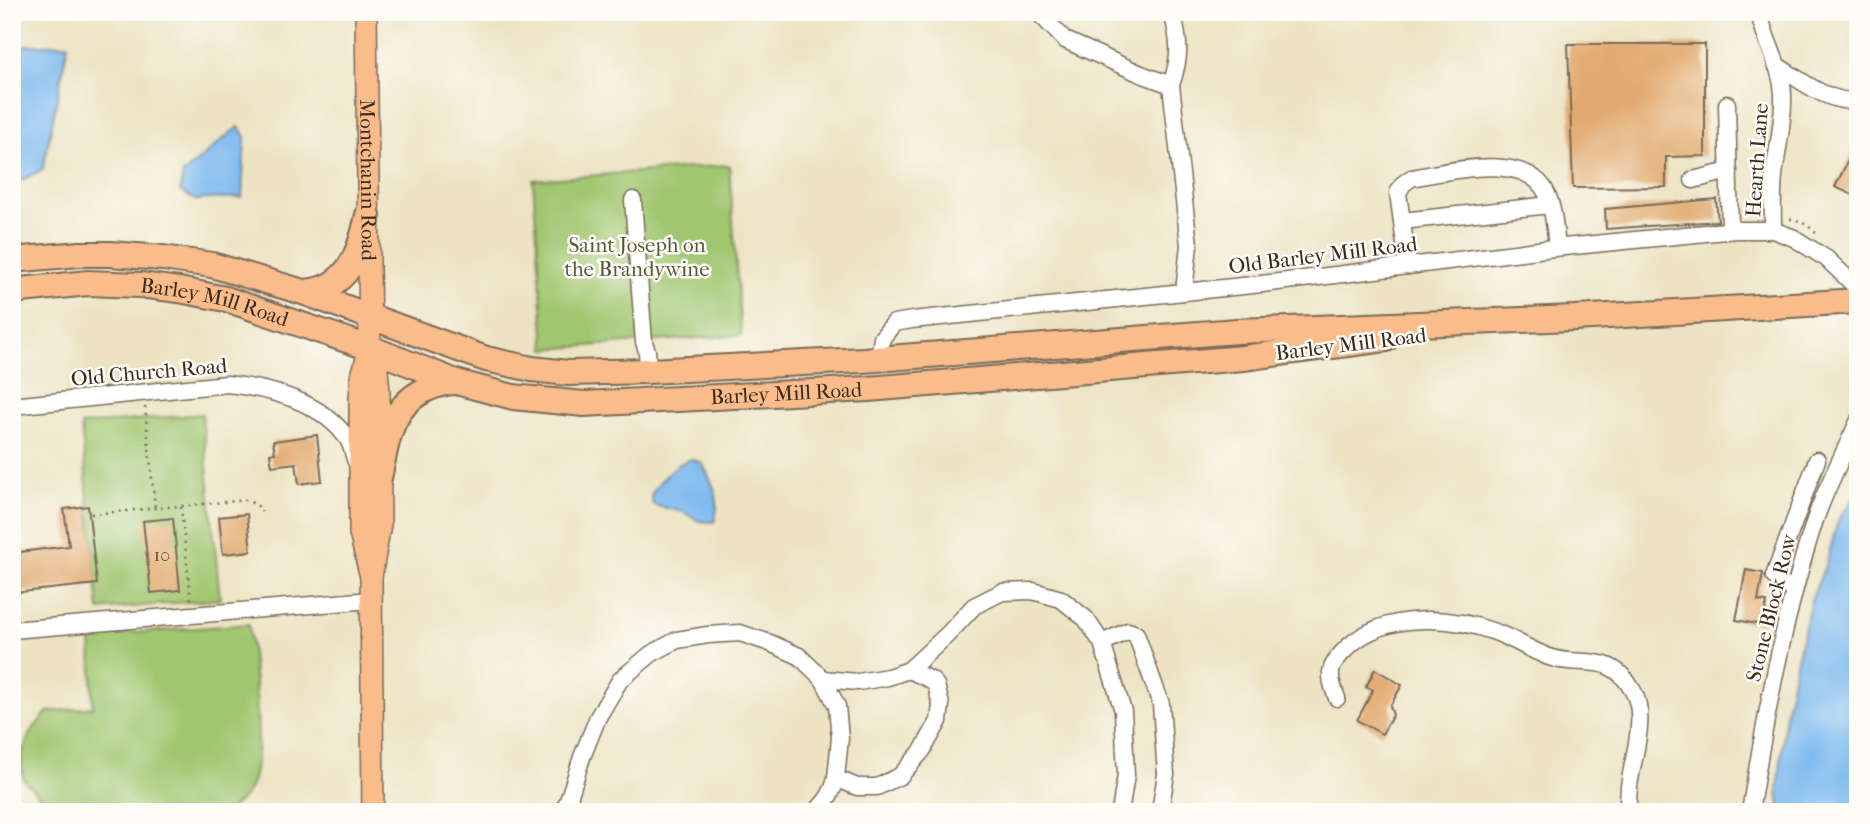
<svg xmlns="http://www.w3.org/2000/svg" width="1870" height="824" viewBox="0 0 1870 824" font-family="'IM FELL French Canon',serif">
<rect width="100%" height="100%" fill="#fdfcf7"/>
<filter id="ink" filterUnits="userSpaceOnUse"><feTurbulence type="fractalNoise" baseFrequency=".0143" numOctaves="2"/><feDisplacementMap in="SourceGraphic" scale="14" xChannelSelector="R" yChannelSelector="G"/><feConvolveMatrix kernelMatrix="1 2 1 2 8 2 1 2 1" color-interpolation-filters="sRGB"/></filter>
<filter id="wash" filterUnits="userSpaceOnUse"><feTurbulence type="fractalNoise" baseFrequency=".00686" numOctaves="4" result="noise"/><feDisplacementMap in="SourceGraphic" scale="28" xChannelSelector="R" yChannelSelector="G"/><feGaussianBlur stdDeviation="1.57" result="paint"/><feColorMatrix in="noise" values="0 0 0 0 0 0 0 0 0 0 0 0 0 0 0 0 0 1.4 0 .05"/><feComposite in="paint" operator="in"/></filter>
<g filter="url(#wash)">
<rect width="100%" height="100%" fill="#ede3c3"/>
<g fill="#a0c670" stroke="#6e7847" stroke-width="2">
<polygon points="729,165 741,335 545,349 533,180"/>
<polygon points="202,414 220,599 99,610 81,425"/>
<path d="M249 624C252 662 268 762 247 793 242 800 233 806 227 812H54L23 779 21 756 30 733 47 712 93 707 91 636Z"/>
</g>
<g fill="#7dbaef" stroke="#5c7286" stroke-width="2">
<polygon points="68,44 43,169 12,185 12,46"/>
<polygon points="239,127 245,137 242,197 195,200 180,191 183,174 229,134"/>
<path d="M691 459 702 463C713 485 722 498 714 522L699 521 683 512 653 505 651 496C658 481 675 464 691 459Z"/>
<polygon points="1858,491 1858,812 1781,812 1778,792 1785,717 1793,676 1811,600 1826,564 1838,521"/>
</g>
<g id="blocks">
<g fill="#e2aa70">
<polygon points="1568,44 1705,44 1705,156 1666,157 1666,187 1573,188"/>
<polygon points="1858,140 1858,197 1835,187"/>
<polygon points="1716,199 1718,221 1606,229 1605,209"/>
<polygon points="317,435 322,481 299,484 296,463 272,466 270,454 275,453 273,441"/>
<polygon points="88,506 97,584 12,593 12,553 69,546 64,509"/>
<polygon points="247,514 251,551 223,554 219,517"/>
<polygon points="173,518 180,590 151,593 143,521"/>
<polygon points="1746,570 1763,573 1758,601 1767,602 1762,625 1736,620"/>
<polygon points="1375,669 1402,685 1390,706 1393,715 1382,734 1357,720 1373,690 1366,687"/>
</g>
</g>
</g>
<g filter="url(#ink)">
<use href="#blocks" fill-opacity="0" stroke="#796b58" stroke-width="2"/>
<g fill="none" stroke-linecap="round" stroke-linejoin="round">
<g stroke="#796b58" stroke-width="19">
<g id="minor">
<polyline points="1038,12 1065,40 1141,74 1171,85 1189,245 1184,292"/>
<path d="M1759 12C1764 40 1782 66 1783 95 1784 122 1777 149 1774 176 1772 193 1773 212 1773 230"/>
<path d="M1776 65C1801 80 1827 103 1858 101"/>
<path d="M1171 85C1181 55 1180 43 1172 12"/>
<polyline points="1727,104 1730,230"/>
<polyline points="1693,180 1729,171"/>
<polyline points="633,200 644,342 647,351 648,371"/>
<polyline points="1402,221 1550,205"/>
<path d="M1408 266 1398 193 1403 184 1411 178C1447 172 1527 150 1547 194 1554 210 1555 230 1557 247"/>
<polyline points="879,358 882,338 894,323 912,320 1262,284 1554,248 1736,230 1773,230 1794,238 1827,259 1853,284 1858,292"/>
<path d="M12 406 227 384C271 389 323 401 349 441 352 447 354 456 356 462"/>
<polyline points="1794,589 1781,584 1774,576 1817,460"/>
<polyline points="12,630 371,600"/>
<polyline points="1102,643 1128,631 1136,634 1161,704 1166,774 1160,812"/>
<polyline points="909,670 948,634 974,606 1002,592 1033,591 1061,599 1086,619 1102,643 1123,711 1126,775 1120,812"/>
<path d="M1337 698C1327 674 1328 666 1348 647 1385 612 1450 616 1495 632 1514 639 1530 650 1549 657 1582 669 1610 649 1633 691 1647 715 1634 754 1630 780 1628 790 1628 801 1628 812"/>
<polyline points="562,812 568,801 582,757 598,717 620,680 651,654 677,640 708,635 740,633 770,643 799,656 823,679 837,706 840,738 836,778 857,787 877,787 900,776 922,751 939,721 941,705 936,685 931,680 909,670 888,677 858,682 823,679"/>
<path d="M816 812C826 801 833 793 836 778"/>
<path d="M1750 812C1766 714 1784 615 1815 520 1826 487 1844 454 1858 422"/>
</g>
</g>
<g stroke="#796b58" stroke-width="24">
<g id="major">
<path id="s1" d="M366 12 370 348 362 376 360 398V533L371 577"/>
<polyline points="370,348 377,371 379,391 380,524 371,577 373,812"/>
</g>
</g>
<g stroke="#796b58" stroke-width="28">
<g id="highway">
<polyline points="12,260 80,254 110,254 163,258 212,265 303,292 486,359 532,369 568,373 648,371 863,360 1237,331 1575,318 1858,301"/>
<path id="s2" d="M12 291 88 283 113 284 140 285 179 290 226 299 370 348 456 382 513 397 584 404 868 389 1243 358 1386 339"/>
<path d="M303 292C348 290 360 253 368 215"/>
<path d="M379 478C387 443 389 407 425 390 435 385 445 382 456 382"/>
</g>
</g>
<g stroke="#796b58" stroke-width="2.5" stroke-dasharray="2 5" stroke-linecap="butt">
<path d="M1790 219C1800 219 1810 227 1817 234"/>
<polyline points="145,407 155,508"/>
<polyline points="181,507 191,601"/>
<polyline points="91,514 247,500 261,508 262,517"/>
</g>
<use href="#minor" stroke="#fff" stroke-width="16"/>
<use href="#major" stroke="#f9bc8a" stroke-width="21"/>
<use href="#highway" stroke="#f9bc8a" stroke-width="24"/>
</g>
</g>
<g text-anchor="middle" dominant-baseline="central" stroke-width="5" stroke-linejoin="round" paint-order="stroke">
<g font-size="18" fill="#654a32">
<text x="162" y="555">10</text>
</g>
<g font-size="21" fill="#3b2a1e" stroke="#fdfcf7">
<text transform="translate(1757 160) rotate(-86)">Hearth Lane</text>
<text stroke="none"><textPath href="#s1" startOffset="168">Montchanin Road</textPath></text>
<text transform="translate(1323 255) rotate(-7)">Old Barley Mill Road</text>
<text stroke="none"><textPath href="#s2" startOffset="205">Barley Mill Road</textPath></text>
<text transform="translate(1351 344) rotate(-7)">Barley Mill Road</text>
<text transform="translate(149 372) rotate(-5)">Old Church Road</text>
<text stroke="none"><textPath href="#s2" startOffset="793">Barley Mill Road</textPath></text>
<text transform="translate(1771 608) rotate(-76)">Stone Block Row</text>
</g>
<g font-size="21" fill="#595937" stroke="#fdfcf7">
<text x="637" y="245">Saint Joseph on<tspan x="637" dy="24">the Brandywine</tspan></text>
</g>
</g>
<rect width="1870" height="824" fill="none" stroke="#fdfcf7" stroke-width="42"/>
</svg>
